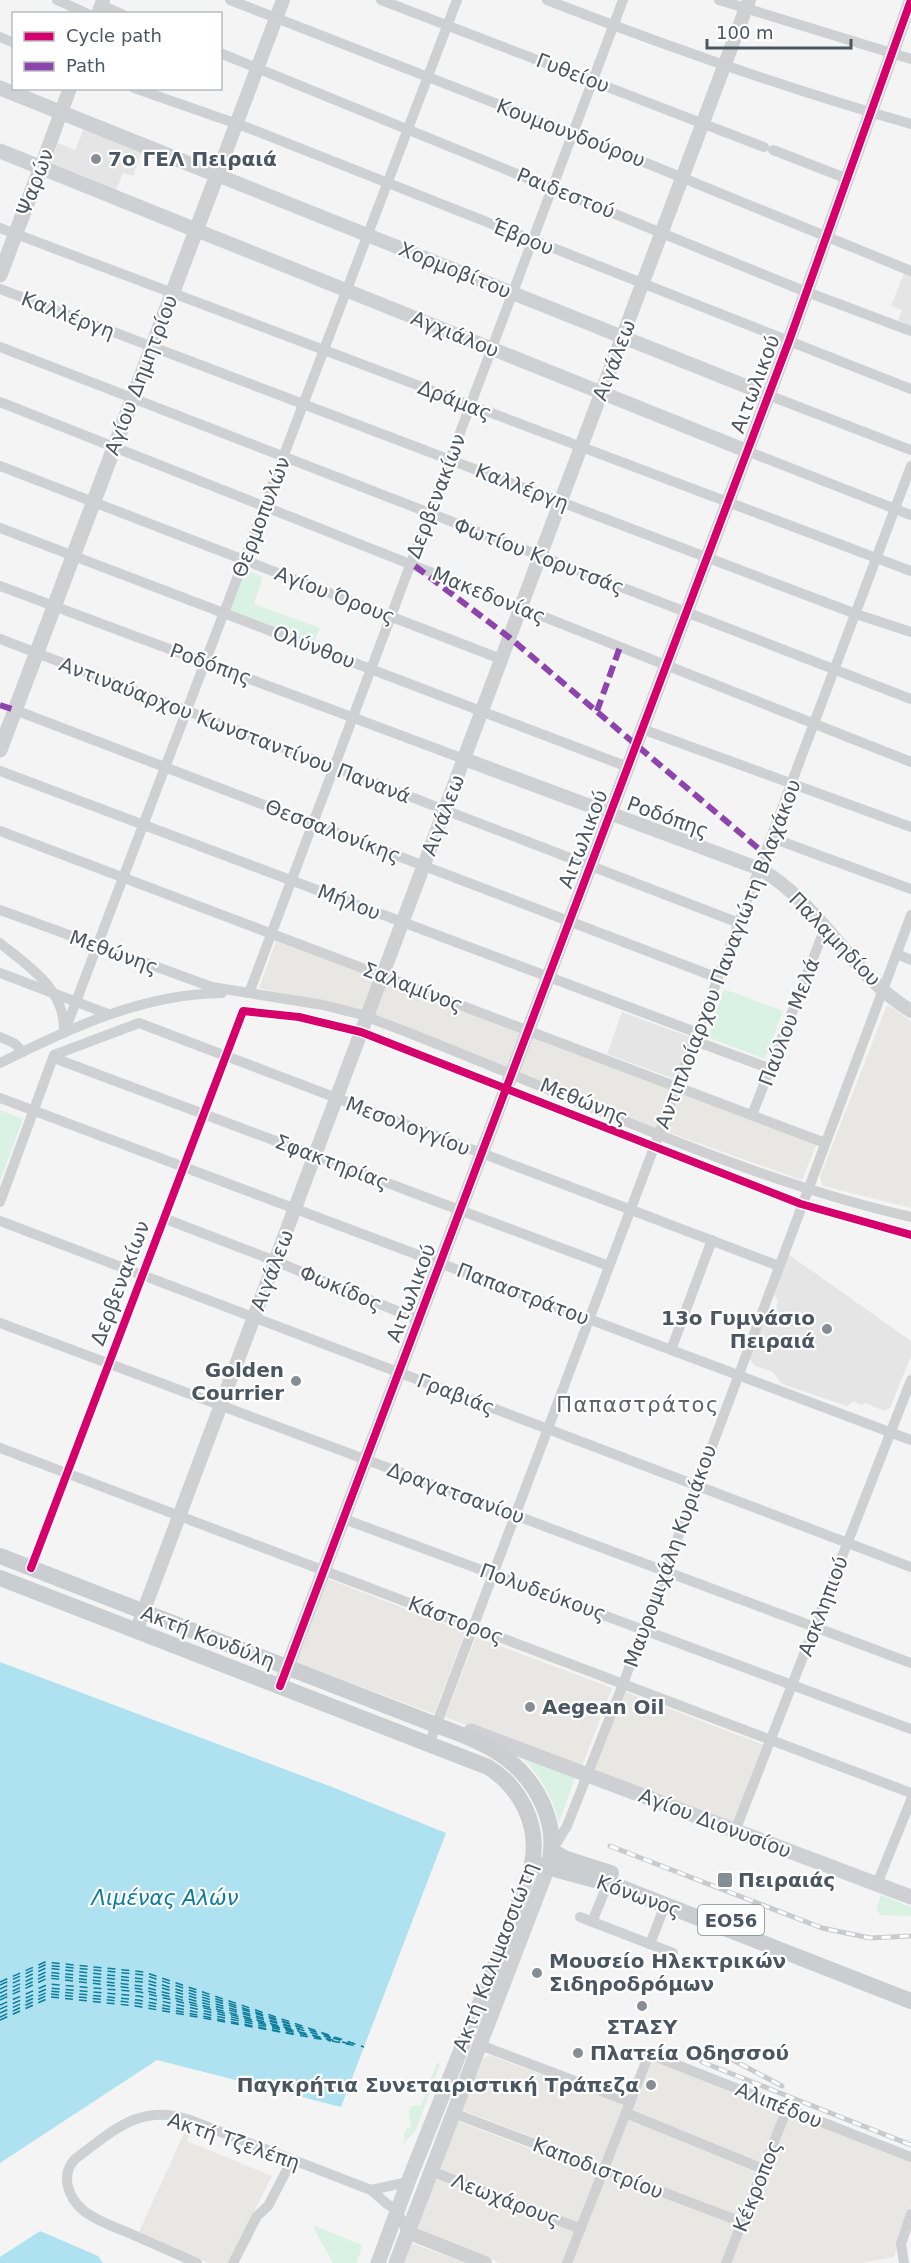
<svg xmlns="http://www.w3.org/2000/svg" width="911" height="2263" viewBox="0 0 911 2263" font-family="'DejaVu Sans',sans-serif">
<rect width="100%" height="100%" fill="#f4f4f4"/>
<g fill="#e8e7e3">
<polygon points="276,941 817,1143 802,1180 653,1127 361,1011 259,988"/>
<polygon points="887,1005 911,1021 911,1208 823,1186 820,1177"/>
<polygon points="328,1579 465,1632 434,1714 296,1662"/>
<polygon points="476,1637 612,1688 581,1769 445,1717"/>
<polygon points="623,1691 764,1745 733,1826 592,1772"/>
<polygon points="489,2055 624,2105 601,2163 462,2110 482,2059"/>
<polygon points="651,2058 782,2110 761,2165 631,2112"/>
<polygon points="790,2113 911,2160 911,2205 894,2257 861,2263 729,2263"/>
<polygon points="628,2119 758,2173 723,2263 572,2263"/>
<polygon points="457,2121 597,2174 578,2223 439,2169"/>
<polygon points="184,2133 189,2135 187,2141 272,2176 228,2263 209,2263 139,2232"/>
<polygon points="435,2178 575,2232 563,2263 501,2263 415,2231"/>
<polygon points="411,2243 466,2263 403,2263"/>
</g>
<g fill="#e6e5e6">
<polygon points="84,128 142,151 133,176 123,173 115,193 49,167 58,143 75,150"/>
<polygon points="904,273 911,275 911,326 898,320 902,310 891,306"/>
<polygon points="622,1012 693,1038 677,1080 607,1054"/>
<polygon points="788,1254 911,1341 911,1356 890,1408 884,1411 865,1403 862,1405 854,1401 847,1406 782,1384 773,1372 755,1366 749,1358 765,1317 773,1314 778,1301 774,1294"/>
</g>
<g fill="#d9f2e3">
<polygon points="240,568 263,577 254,604 320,628 313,645 224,611"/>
<polygon points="724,989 783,1011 765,1059 707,1037"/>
<polygon points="0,1110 23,1119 0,1181"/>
<path d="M524 1759 575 1778 559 1822C553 1798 541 1778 524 1759Z"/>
<polygon points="881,1895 911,1907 911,1916 880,1915 876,1909"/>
<polygon points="437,2063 440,2064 415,2132 407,2139 402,2147 405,2138 403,2137 407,2127 411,2128 409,2112 411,2106 421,2105"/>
<polygon points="315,2226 362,2245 357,2263 333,2263 313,2227"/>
</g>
<g fill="#aee2f0">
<polygon points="0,1662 332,1787 446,1833 341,2107 157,2060 0,2163"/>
<polygon points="40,2231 98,2256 103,2263 0,2263 0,2257"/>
</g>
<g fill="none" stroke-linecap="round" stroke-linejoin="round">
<g stroke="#0c7c9b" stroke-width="1.5" stroke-dasharray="8 6" stroke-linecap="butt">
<polyline points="0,1982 45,1962 144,1972 364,2047"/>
<polyline points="0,1985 45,1965 144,1975 300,2027"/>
<polyline points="0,1989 46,1968 143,1979 332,2037"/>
<polyline points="0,1993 46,1972 142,1982 300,2029"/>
<polyline points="0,1997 47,1975 141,1986 331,2038"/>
<polyline points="0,2000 48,1978 140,1989 299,2031"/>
<polyline points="0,2005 49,1984 140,1992 340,2042"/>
<polyline points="0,2009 49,1988 139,1996 302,2033"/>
<polyline points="0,2013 50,1991 138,2000 331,2040"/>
<polyline points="0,2017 50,1994 137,2003 298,2035"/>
<polyline points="0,2020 51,1997 136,2006 331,2041"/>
<polyline points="333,2038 343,2041"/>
<polyline points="332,2041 357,2046"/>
<polyline points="342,2042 351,2044"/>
</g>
<g stroke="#ced0d2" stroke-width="10">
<polyline points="57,0 88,14"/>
<polyline points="230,0 580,136 911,271"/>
<polyline points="381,0 764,147"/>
<path d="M547 0C666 46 788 89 911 124"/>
<polyline points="719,0 911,59"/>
<polyline points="101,5 122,14"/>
<polyline points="0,37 14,43"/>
<polyline points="220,53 799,289 911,331"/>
<polyline points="134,88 246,127 911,389"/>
<polyline points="773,150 848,179"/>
<polyline points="0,228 911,571"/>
<polyline points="0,289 856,614 911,632"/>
<polyline points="0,347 911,699"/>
<polyline points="768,395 911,450"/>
<polyline points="0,402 911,762"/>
<polyline points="747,451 911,515"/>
<polyline points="0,466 501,659"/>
<polyline points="0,528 628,767"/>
<polyline points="0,586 464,759"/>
<polyline points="0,639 739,923"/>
<polyline points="15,710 718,978"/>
<polyline points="642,729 911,827"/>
<polyline points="0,771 698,1033"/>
<polyline points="0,831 825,1143"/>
<polyline points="772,838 911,889"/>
<path d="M0 910 212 987 323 1005 359 1014C543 1081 719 1173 911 1217"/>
<path d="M0 943C29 967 63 987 64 1028"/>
<polyline points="897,954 911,960"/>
<polyline points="0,973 108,1014"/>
<polyline points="249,993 623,0"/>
<polyline points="64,1033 457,0"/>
<polyline points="0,1037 14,1043 23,1052"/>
<polyline points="695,1041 771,1069"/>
<polyline points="54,1058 609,1266"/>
<path d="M0 1063C70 1028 142 994 222 993"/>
<polyline points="0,1098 911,1440"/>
<polyline points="752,1115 825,928"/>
<polyline points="0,1202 54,1055 139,1023 779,1266"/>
<polyline points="163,1218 275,1261 419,1320"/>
<polyline points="0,1221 911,1567"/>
<polyline points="0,1323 911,1663"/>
<polyline points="671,1350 712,1240"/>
<polyline points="0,1448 911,1793"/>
<polyline points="344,1519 911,1729"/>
<polyline points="31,1568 243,1011 299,1017 361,1032 801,1204 911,1235"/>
<polyline points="429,1744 911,466"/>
<polyline points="735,1831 911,1380"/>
<polyline points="552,1850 567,1826 623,1684 911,915"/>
<polyline points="877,1884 911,1800"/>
<polyline points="580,1917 673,1953"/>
<polyline points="592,1922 608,1883"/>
<polyline points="650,1944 665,1905"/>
<polyline points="480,2045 630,2102"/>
<polyline points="453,2113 742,2222"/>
<polyline points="626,2113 763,2169"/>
<polyline points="431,2171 581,2229"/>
<polyline points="371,2190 408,2182"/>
<path d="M197 2263C174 2253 152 2243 129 2233 114 2227 97 2221 84 2211 68 2198 60 2175 75 2159 112 2132 140 2102 190 2120L371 2190 387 2204 397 2210 407 2232"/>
<polyline points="233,2263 257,2216 268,2206 292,2160"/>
<polyline points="567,2263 649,2054 911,2157"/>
<polyline points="726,2263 787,2109"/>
<polyline points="904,2263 901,2244 911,2214"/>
</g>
<g stroke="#ced0d2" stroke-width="14">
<polyline points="283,0 217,175 768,395"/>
<polyline points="98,14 103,0"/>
<polyline points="41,167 70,88"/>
<polyline points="196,230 747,451"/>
<path d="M464 759 760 869C820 903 851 975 911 1011"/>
<polyline points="136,1631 749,0"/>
<polyline points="280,1686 789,341 911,0"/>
<polyline points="407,2232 485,2263"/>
</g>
<g stroke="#ced0d4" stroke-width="15">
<polyline points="0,88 217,175 0,750"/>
<polyline points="0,151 196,230"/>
<polyline points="0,275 41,167"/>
<polyline points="471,1731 911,1897"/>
<polyline points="378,2263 408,2182 508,1932 532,1863"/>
<polyline points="396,2263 548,1867"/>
</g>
<g stroke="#caced1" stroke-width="16">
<path d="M0 1556 436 1725C457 1733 481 1741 500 1754 536 1778 561 1824 548 1867"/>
<path d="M0 1578 488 1767C520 1787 540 1825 532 1863L617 1886 911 2001"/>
<polyline points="552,1851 564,1858 611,1873"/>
</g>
<g stroke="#c9cacc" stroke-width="5">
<g id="rail">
<polyline points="610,1846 822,1928 870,1938 911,1936"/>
<polyline points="707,2049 731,2059 782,2086"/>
<polyline points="702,2062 911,2145"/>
</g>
</g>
<use href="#rail" stroke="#fff" stroke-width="3" stroke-dasharray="9" stroke-linecap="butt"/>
<g stroke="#8e44ad" stroke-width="6" stroke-dasharray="12 6" stroke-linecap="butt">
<polyline points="415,566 510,638 765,854"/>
<polyline points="0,705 15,710"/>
<polyline points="597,711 620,647"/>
</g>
<g stroke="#fff" stroke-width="11">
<g id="cycleway">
<polyline points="31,1568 243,1011 299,1017 361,1032 801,1204 911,1235"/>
<polyline points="280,1686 789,341 911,0"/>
</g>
</g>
<use href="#cycleway" stroke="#d6006c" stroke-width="8"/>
</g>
<g fill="#868d94" stroke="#fff" stroke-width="2">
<circle cx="96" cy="159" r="6"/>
<circle cx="827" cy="1329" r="6"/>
<circle cx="296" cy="1381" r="6"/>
<circle cx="530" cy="1707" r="6"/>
<rect x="717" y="1872" width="16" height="16" rx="3"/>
<circle cx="537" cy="1973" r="6"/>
<circle cx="642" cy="2006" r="6"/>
<circle cx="578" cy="2053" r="6"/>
<circle cx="651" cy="2085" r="6"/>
</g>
<g text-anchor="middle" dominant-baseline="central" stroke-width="4.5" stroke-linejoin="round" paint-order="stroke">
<rect fill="#fff" stroke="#808990" stroke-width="1.5" x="698" y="1905" width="66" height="30" rx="4.5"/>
<g font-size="18" font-weight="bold" fill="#4a5661">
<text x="731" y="1920">ΕΟ56</text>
</g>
<g font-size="20" fill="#4a5661" stroke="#fff">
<text transform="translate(573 73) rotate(21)">Γυθείου</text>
<text transform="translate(571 133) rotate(21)">Κουμουνδούρου</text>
<text transform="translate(35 182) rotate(-69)">Ψαρών</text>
<text transform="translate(566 193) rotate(22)">Ραιδεστού</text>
<text transform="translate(523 237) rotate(22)">Έβρου</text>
<text transform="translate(455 270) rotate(22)">Χορμοβίτου</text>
<text transform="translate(68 315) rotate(21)">Καλλέργη</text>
<text transform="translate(455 334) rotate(22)">Αγχιάλου</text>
<text transform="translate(614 360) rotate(-69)">Αιγάλεω</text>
<text transform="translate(141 375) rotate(-69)">Αγίου Δημητρίου</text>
<text transform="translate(755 384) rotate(-69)">Αιτωλικού</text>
<text transform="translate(455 400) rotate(21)">Δράμας</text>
<text transform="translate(522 487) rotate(21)">Καλλέργη</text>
<text transform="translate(436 496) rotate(-69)">Δερβενακίων</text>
<text transform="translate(261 517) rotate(-69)">Θερμοπυλών</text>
<text transform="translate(539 556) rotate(21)">Φωτίου Κορυτσάς</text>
<text transform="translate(335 595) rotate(21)">Αγίου Όρους</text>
<text transform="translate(489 595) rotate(22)">Μακεδονίας</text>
<text transform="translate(314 647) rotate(21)">Ολύνθου</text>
<text transform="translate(211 664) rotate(20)">Ροδόπης</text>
<text transform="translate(235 730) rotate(21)">Αντιναύαρχου Κωνσταντίνου Πανανά</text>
<text transform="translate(443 815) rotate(-69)">Αιγάλεω</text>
<text transform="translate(668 817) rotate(20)">Ροδόπης</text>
<text transform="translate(333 831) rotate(21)">Θεσσαλονίκης</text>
<text transform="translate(583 839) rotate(-69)">Αιτωλικού</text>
<text transform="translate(349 902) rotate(21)">Μήλου</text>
<text transform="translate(835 939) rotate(46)">Παλαμηδίου</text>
<text transform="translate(114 952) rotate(20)">Μεθώνης</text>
<text transform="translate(728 954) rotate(-69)">Αντιπλοίαρχου Παναγιώτη Βλαχάκου</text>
<text transform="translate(413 987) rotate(21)">Σαλαμίνος</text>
<text transform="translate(789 1022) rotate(-69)">Παύλου Μελά</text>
<text transform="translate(584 1101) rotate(22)">Μεθώνης</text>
<text transform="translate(408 1126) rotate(21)">Μεσολογγίου</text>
<text transform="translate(332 1162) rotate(21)">Σφακτηρίας</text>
<text transform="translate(272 1270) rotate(-69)">Αιγάλεω</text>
<text transform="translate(120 1283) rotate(-69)">Δερβενακίων</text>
<text transform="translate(341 1288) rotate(23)">Φωκίδος</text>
<text transform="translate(411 1293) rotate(-69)">Αιτωλικού</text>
<text transform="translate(523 1294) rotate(21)">Παπαστράτου</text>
<text transform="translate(456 1394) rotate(21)">Γραβιάς</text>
<text transform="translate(456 1493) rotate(20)">Δραγατσανίου</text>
<text transform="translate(670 1556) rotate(-70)">Μαυρομιχάλη Κυριάκου</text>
<text transform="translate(543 1592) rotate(20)">Πολυδεύκους</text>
<text transform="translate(823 1606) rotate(-69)">Ασκληπιού</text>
<text transform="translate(456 1620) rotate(21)">Κάστορος</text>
<text transform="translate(208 1637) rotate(21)">Ακτή Κονδύλη</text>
<text transform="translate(715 1823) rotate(21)">Αγίου Διονυσίου</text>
<text transform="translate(639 1896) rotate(20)">Κόνωνος</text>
<text transform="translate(495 1957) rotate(-69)">Ακτή Καλιμασσιώτη</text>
<text transform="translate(779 2105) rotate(22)">Αλιπέδου</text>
<text transform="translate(234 2141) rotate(19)">Ακτή Τζελέπη</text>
<text transform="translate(598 2168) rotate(21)">Καποδιστρίου</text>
<text transform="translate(757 2186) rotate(-68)">Κέκροπος</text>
<text transform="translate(506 2200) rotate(21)">Λεωχάρους</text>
</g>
<g font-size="20" font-weight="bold" fill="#4a5661" stroke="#fff" text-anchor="start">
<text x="108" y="159">7ο ΓΕΛ Πειραιά</text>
<text x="815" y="1318" text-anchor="end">13ο Γυμνάσιο<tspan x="815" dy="23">Πειραιά</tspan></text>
<text x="284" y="1370" text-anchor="end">Golden<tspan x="284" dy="23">Courrier</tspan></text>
<text x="542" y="1707">Aegean Oil</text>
<text x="738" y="1880">Πειραιάς</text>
<text x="549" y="1961">Μουσείο Ηλεκτρικών<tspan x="549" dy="23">Σιδηροδρόμων</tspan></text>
<text x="642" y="2027" text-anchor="middle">ΣΤΑΣΥ</text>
<text x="590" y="2053">Πλατεία Οδησσού</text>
<text x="639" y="2085" text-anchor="end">Παγκρήτια Συνεταιριστική Τράπεζα</text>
</g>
<g font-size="21" letter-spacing="1.5" fill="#5f6368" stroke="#fff">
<text x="638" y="1405">Παπαστράτος</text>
</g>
<g font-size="21" font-style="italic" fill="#0c7c9b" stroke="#fff">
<text x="165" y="1898">Λιμένας Αλών</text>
</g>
</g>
<rect x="12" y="12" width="210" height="78" fill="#ffffff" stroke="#b7bbc0" stroke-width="1.5"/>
<rect x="24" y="32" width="30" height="9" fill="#d6006c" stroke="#b7bbc0" stroke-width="1.5"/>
<text x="66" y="42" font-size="18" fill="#4a5661">Cycle path</text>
<rect x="24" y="62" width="30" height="9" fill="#8e44ad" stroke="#b7bbc0" stroke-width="1.5"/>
<text x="66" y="72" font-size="18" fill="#4a5661">Path</text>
<path d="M707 39v9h144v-9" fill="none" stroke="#4a5661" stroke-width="3"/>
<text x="716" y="39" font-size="18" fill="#4a5661" stroke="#ffffff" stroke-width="4.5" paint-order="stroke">100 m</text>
</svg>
